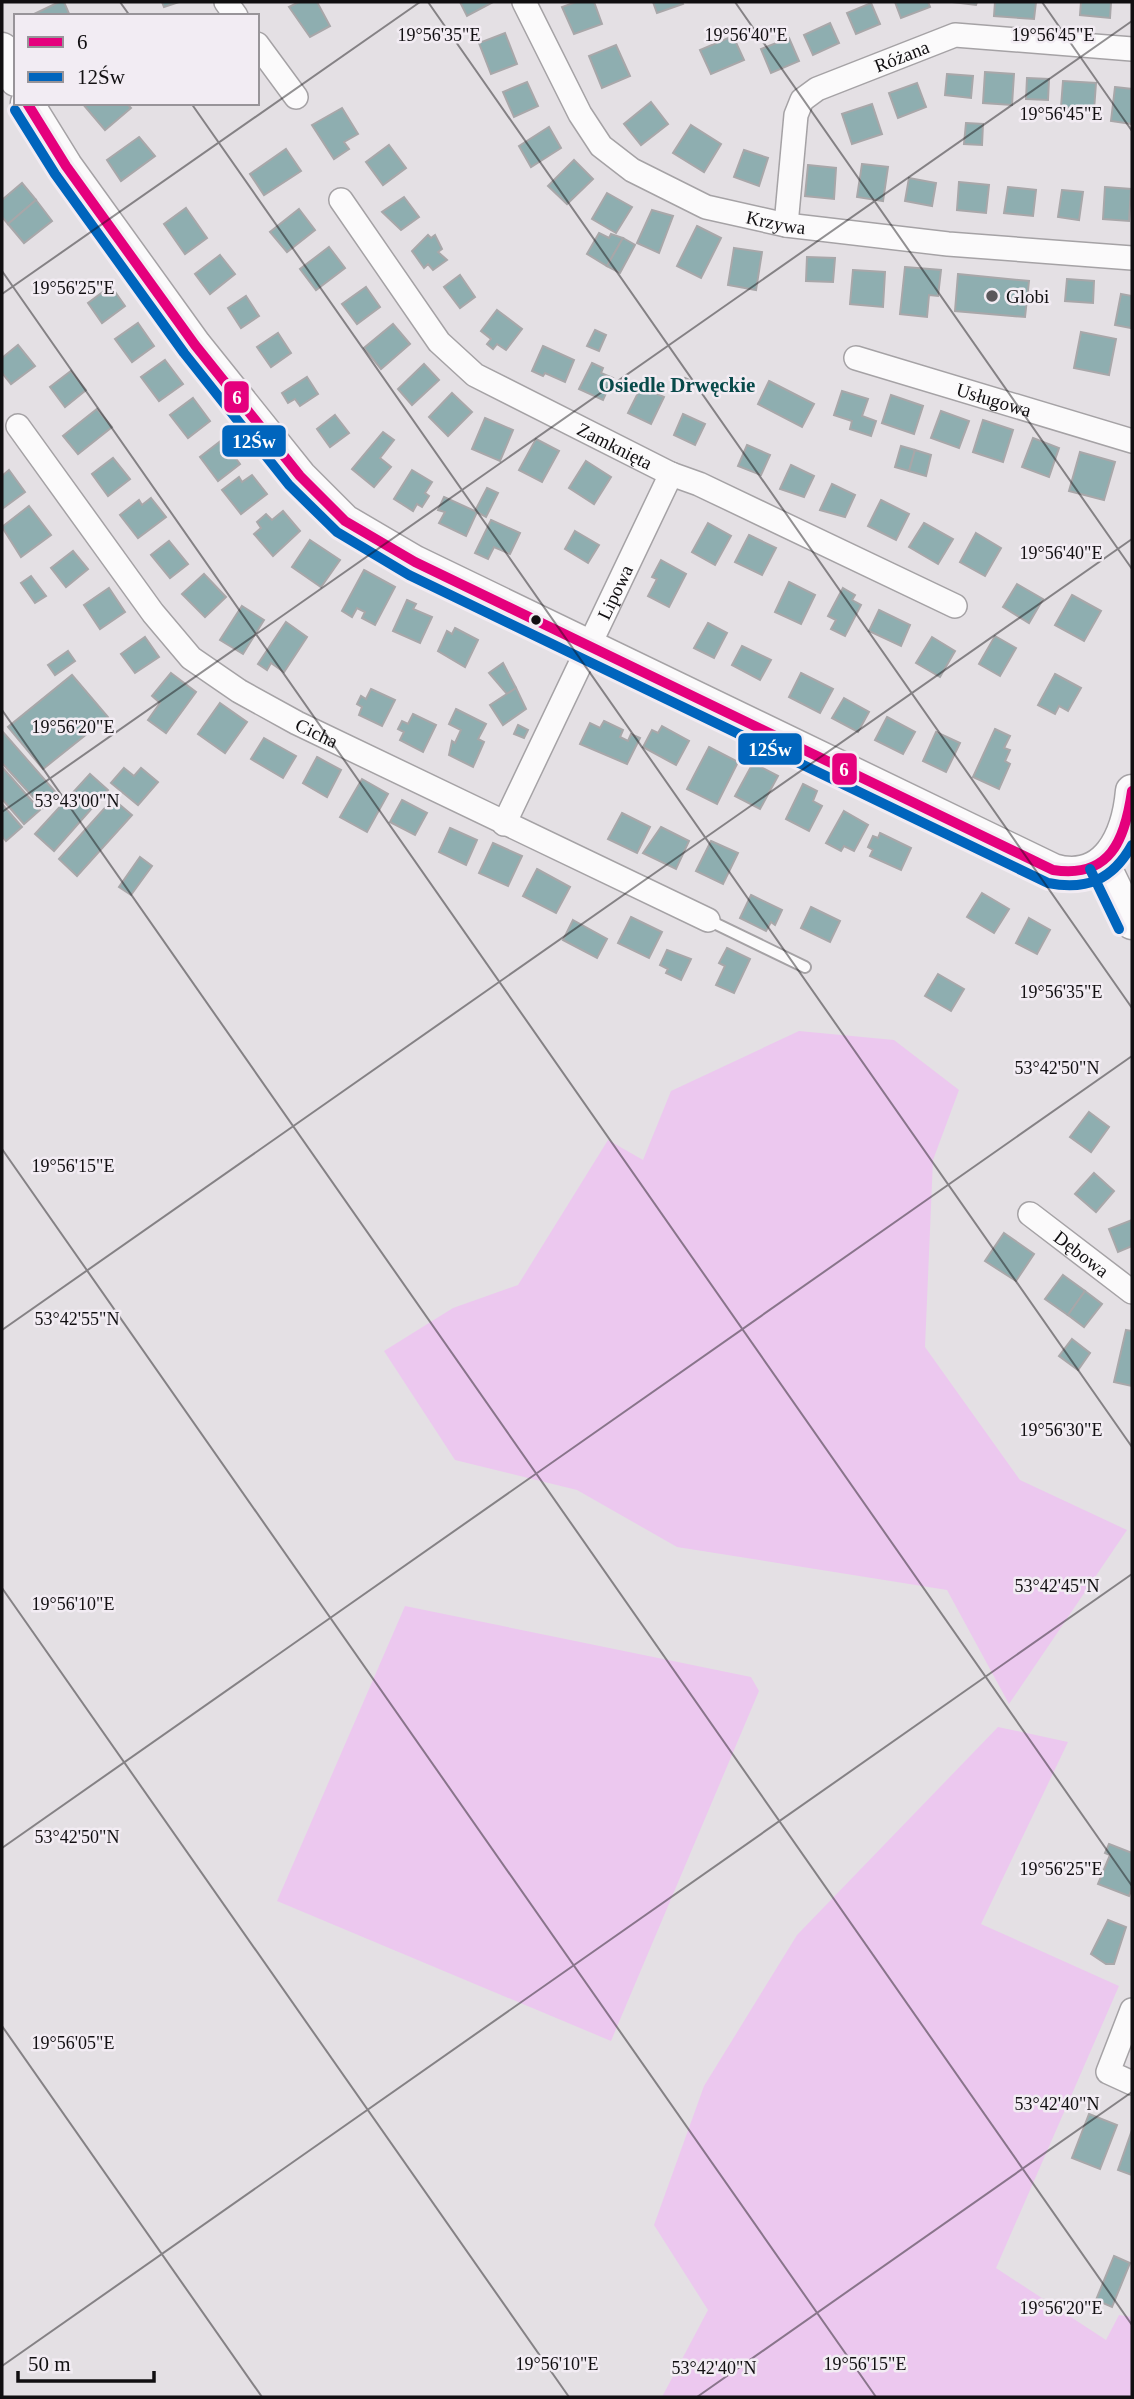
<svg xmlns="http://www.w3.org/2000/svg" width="1134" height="2399" viewBox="0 0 1134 2399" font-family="'Times New Roman',serif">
<rect width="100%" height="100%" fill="#e4e0e4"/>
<g fill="#ecc8ef">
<polygon points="799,1031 894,1040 959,1090 933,1160 925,1347 1020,1480 1127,1530 1009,1704 947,1590 677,1547 577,1490 455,1460 384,1351 453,1308 518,1285 608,1140 643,1160 671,1091"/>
<polygon points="405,1606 751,1677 759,1691 611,2041 277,1901"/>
<polygon points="998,1727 1068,1742 981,1924 1119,1986 996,2268 1106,2340 1119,2315 1132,2317 1132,2397 662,2397 708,2310 654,2225 704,2086 797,1935"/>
</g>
<g fill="#8eaeb0" stroke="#a8a7a9" stroke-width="2">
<polygon points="59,2 64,2 70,16 30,16"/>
<polygon points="162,2 179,2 164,7"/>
<polygon points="299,2 317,2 330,26 310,37 289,7"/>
<polygon points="460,2 493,2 467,16"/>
<polygon points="576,2 594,2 602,24 574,34 562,7"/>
<polygon points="653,2 682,2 683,4 657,13"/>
<polygon points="895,2 928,2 930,7 901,18"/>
<polygon points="952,2 977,2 976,5"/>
<polygon points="995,2 1036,2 1034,19 994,16"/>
<polygon points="1081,2 1111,2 1110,18 1080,15"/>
<polygon points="871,3 880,24 856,34 847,13"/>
<polygon points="830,23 839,43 813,55 804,35"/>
<polygon points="505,33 517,64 491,74 479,43"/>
<polygon points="733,36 744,60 711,74 700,50"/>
<polygon points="789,38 799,61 771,73 761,49"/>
<polygon points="616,45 630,76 602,88 589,56"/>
<polygon points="985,72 1014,74 1012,105 983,103"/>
<polygon points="947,74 973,76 971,98 945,95"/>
<polygon points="1027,78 1049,79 1048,100 1026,99"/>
<polygon points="1063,81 1096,83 1094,110 1061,107"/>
<polygon points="527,82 538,106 514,117 503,92"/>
<polygon points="917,83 926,107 898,118 889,93"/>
<polygon points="1115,87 1132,89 1132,124 1111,121"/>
<polygon points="651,102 668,124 641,145 624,124"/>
<polygon points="82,103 126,103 131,108 105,130"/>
<polygon points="872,104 882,134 852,144 842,114"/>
<polygon points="342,108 358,134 344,142 349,149 334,159 312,125"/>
<polygon points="966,123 983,124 982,145 964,144"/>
<polygon points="691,125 721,144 704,172 673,153"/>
<polygon points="549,127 561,148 531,167 519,146"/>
<polygon points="139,137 155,156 121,181 107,160"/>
<polygon points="389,145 406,168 383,185 366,162"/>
<polygon points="286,149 301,171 264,195 250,174"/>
<polygon points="744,150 768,158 759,186 734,177"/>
<polygon points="574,160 593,179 567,204 548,186"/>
<polygon points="862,164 888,167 883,201 857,197"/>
<polygon points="808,165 836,168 834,199 805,196"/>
<polygon points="909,178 936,183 932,206 905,201"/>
<polygon points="959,182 989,185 986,213 957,210"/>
<polygon points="22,183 36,200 8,224 2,217 2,200"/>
<polygon points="1008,187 1036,190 1033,216 1004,213"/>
<polygon points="1105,187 1131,189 1129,221 1103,219"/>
<polygon points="1062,190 1083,192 1079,220 1058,217"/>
<polygon points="607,193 632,207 616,233 592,219"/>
<polygon points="404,197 419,217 401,230 382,212"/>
<polygon points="36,200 52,221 24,243 8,224"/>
<polygon points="186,208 207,238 185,254 164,224"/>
<polygon points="299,209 315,230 287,252 270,232"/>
<polygon points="652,210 673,216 659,253 637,243"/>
<polygon points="697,226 721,238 701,278 677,266"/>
<polygon points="599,233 609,238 611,234 623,238 607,266 587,254"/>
<polygon points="428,235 431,238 435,235 442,249 438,252 447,260 433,270 428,264 424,268 412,251"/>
<polygon points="623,238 635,245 620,273 607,266"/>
<polygon points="329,247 345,268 316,290 300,269"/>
<polygon points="734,248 762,252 756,290 728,285"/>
<polygon points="220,255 235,274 210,294 195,274"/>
<polygon points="807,257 835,258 833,282 806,281"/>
<polygon points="905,267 941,270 938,296 929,295 927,317 900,314"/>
<polygon points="853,270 885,272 883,307 850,304"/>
<polygon points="958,274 1029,281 1025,317 955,311"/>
<polygon points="460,275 475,297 460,308 444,287"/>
<polygon points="1067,279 1094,281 1093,303 1065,301"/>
<polygon points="111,286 125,306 102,323 88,303"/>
<polygon points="366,287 380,307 357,324 342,304"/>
<polygon points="1121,294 1132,296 1131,328 1115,325"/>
<polygon points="246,296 259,316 241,328 228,308"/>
<polygon points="497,310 522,329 506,350 497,344 493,349 487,344 491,339 481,331"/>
<polygon points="138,323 154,346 132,362 115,339"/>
<polygon points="393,324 410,344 381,369 364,348"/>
<polygon points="595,330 606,335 599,351 587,346"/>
<polygon points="1081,332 1116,339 1109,375 1074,368"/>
<polygon points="278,333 291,353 271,367 257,347"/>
<polygon points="18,345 35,366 11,384 2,373 2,358"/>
<polygon points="543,346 574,360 565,382 545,373 543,376 532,371"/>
<polygon points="165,360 183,384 159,401 141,377"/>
<polygon points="592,363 603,368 601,373 613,378 603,400 579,389"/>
<polygon points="424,364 439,380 412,405 398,389"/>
<polygon points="71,371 86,390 65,407 50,387"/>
<polygon points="307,377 318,394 300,406 295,399 288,403 282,393"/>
<polygon points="685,378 694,382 690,391 681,386"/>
<polygon points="645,379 659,385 655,393 664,397 651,424 628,413"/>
<polygon points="769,381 814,404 802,427 758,404"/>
<polygon points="842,391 868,399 862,416 876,421 871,436 850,429 852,421 834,415"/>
<polygon points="452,393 472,412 448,436 429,417"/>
<polygon points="891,395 923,406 914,434 882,423"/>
<polygon points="193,398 210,421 188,438 170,415"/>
<polygon points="97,409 112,427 78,454 63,436"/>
<polygon points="941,411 969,421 959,448 931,438"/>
<polygon points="683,414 705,424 695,445 674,435"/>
<polygon points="335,415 349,433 330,447 317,429"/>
<polygon points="485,418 513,430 500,461 472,449"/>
<polygon points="983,420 1013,430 1003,462 973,452"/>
<polygon points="383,432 394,440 380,458 391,467 374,487 352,469"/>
<polygon points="1033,438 1059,448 1049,477 1022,467"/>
<polygon points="536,439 559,451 542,482 519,470"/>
<polygon points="222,440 240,464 218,481 200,457"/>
<polygon points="747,445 770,455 761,475 738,466"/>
<polygon points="901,446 915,450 909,471 895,467"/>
<polygon points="915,450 931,455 926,476 909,471"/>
<polygon points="1080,452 1115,462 1104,500 1069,491"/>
<polygon points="113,458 130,479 108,496 92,474"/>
<polygon points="586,461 611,477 594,504 569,488"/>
<polygon points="791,465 814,476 804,497 780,489"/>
<polygon points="9,470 25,492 2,509 2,476"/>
<polygon points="412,470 432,482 425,493 429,496 422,507 417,504 413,511 394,499"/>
<polygon points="252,475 267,494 241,514 222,490 239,477 242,482"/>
<polygon points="832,484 855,495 845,517 820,510"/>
<polygon points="487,488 498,493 486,517 475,511"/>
<polygon points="444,497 477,512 466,536 439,523 445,512 438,510"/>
<polygon points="151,498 166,517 138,538 120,515 139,500 142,505"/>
<polygon points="881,500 909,514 896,540 868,526"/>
<polygon points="29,506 51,535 21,557 2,527"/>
<polygon points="283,511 300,531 273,556 254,534 261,528 257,522 266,514 272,520"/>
<polygon points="491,520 520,533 510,554 494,547 488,559 475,553"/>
<polygon points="708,523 731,536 715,565 692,552"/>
<polygon points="924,523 953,539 938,564 909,547"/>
<polygon points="575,531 599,545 588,563 565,549"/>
<polygon points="976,533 1001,548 985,576 960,562"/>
<polygon points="749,535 776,548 762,575 735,562"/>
<polygon points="310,540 340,560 321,587 292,567"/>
<polygon points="169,541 188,564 170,578 151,555"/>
<polygon points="73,551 88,569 66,587 51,568"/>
<polygon points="661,560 686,574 669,607 648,596 657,579 652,577"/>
<polygon points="364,570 395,587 375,625 362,618 365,612 357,608 352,617 342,611"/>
<polygon points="204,574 226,597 205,617 182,594"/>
<polygon points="31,576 46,596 35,603 21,583"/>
<polygon points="789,582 815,595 801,624 775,612"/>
<polygon points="1017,584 1043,599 1029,623 1003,607"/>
<polygon points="109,588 125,612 100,629 84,605"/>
<polygon points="843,588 855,595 852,600 861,605 845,636 831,629 836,620 828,616"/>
<polygon points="1072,595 1101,611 1084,641 1055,625"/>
<polygon points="407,600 416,604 413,609 432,617 420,643 393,631"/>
<polygon points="242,606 264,620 243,654 220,640"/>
<polygon points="879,610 910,625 901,646 869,631"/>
<polygon points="286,622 307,637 284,672 271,663 267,670 258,664"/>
<polygon points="708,623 727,633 714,658 694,648"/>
<polygon points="455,628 478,640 465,667 438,651 447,631 452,634"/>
<polygon points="995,636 1016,648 1000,676 979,664"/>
<polygon points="145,637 159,657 135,673 121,654"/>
<polygon points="932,637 955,651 940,677 916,663"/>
<polygon points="742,646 771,660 760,680 732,665"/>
<polygon points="68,651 75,661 55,675 48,665"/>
<polygon points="503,663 516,688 507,694 489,673"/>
<polygon points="171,673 196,692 166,733 148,720 160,703 152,696"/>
<polygon points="801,673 833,689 820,713 789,697"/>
<polygon points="1055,674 1081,688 1068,711 1059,706 1055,714 1038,705"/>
<polygon points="72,675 108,717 43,769 8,727"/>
<polygon points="516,688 526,709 503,725 490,705"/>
<polygon points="371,689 395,700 382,726 359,715 362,707 357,704 361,696 366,699"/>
<polygon points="844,698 869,712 858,732 832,718"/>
<polygon points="220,703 247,722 225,753 198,734"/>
<polygon points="456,709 486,724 478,739 484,742 473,767 449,755 452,741 455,743 461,730 449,724"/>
<polygon points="413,714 436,725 423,752 400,740 404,732 398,729 402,721 408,724"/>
<polygon points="887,717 915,732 903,754 875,740"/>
<polygon points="604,721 623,730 620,737 628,741 631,734 640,738 627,764 580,744 590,723 600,728"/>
<polygon points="518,725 528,730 524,738 514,734"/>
<polygon points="662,726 689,741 676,765 643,747 652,730 658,733"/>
<polygon points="995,729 1010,736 1004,748 1010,750 1005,761 1010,764 999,789 973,777"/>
<polygon points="2,731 58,795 43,808 2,763"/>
<polygon points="936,732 960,743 946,772 923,761"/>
<polygon points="264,738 296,756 283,778 251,759"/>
<polygon points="709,747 738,762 717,804 687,789"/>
<polygon points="317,757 341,770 327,797 303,783"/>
<polygon points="753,763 778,776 760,809 735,796"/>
<polygon points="2,767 40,810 24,824 2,799"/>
<polygon points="124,768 134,776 141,768 158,782 138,805 111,783"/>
<polygon points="90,774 108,790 54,851 35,834"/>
<polygon points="362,779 388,794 367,832 340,817"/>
<polygon points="803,784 817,791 813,801 822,806 809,831 786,819"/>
<polygon points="113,799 132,815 77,876 59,859"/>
<polygon points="402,800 427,813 415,835 390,822"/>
<polygon points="2,804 22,827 6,841 2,836"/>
<polygon points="844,811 868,825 854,851 844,846 841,851 826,843"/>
<polygon points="622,813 650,827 637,853 608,839"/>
<polygon points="661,827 689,841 676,869 643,853"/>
<polygon points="450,828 477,840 466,865 439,852"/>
<polygon points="880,833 911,848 901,870 870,856 873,850 868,847 873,836 878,838"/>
<polygon points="711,841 738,853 723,884 696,871"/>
<polygon points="493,843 522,856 508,886 479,873"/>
<polygon points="140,857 152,866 131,895 119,887"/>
<polygon points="537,869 570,887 556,913 523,896"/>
<polygon points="982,893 1009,909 994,933 967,917"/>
<polygon points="751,895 782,910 775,925 771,922 766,931 740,918"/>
<polygon points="811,907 840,921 830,942 801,928"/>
<polygon points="631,917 662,932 649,958 618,943"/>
<polygon points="1029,918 1050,930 1037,954 1016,943"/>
<polygon points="573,920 607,939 597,958 563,940"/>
<polygon points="727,948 750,959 734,993 716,985 725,966 719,963"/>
<polygon points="667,950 691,959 681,980 666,973 668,969 660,965"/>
<polygon points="938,974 964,989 951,1011 925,996"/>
<polygon points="1089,1112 1109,1127 1091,1152 1070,1137"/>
<polygon points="1094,1173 1114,1191 1096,1212 1075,1194"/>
<polygon points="1132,1220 1132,1246 1118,1252 1109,1229"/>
<polygon points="1004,1233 1034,1254 1016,1281 985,1261"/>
<polygon points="1063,1275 1085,1291 1068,1315 1045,1299"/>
<polygon points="1085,1291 1102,1304 1084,1327 1068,1315"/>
<polygon points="1126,1330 1132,1331 1132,1386 1114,1382"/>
<polygon points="1072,1339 1090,1353 1078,1370 1059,1356"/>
<polygon points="1109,1844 1132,1853 1132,1888 1129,1896 1098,1884 1110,1855 1105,1853"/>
<polygon points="1108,1920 1126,1927 1114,1964 1106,1964 1091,1954"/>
<polygon points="1089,2114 1117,2125 1100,2169 1072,2158"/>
<polygon points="1132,2130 1132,2175 1118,2170"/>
<polygon points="1114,2256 1130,2263 1112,2307 1096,2300"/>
</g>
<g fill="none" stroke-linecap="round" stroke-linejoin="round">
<g stroke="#a5a2a5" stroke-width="14">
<polyline id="lane" points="708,920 805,967"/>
</g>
<g stroke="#a5a2a5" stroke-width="26">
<g id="street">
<polyline points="226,2 236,16"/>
<path id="s1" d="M524 2 580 114 601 146 632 170 706 207 786 225 948 244 1132 258"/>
<polyline points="257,44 296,97"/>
<path id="s2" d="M341 200 439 342 475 375 671 474 699 484 955 606"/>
<path id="s3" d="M786 225 796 115 802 100 817 89 955 35 1132 49"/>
<path id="s4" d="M856 358 1132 441"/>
<path id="s5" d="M18 426 153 613 191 658 239 691 297 723 708 920"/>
<path id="s6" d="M504 824 671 474"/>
<path id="s7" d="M1030 1214 1132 1292"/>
<polyline points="1132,2010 1108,2072 1132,2083"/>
</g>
</g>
<g stroke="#a5a2a5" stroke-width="35">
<g id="secondary">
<polyline points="2,49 16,80"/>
<path d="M27 103 66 166 195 345 300 476 345 521 415 562 1053 870C1107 886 1128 835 1132 791"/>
<polyline points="1103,863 1132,923"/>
</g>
</g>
<use href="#lane" stroke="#fbfafb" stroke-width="10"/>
<use href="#street" stroke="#fbfafb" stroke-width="23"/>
<use href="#secondary" stroke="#fbfafb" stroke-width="32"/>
<g stroke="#f2ecf3" stroke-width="16">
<path id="bus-1" d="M27 103 66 166 195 345 300 476 345 521 415 562 1053 870C1110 879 1125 840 1132 791"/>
</g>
<g stroke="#f2ecf3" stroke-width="16">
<g id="bus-2">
<path d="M15 110 55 174 184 353 289 485 337 532 409 575 1048 883C1087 891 1113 879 1132 845"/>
<polyline points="1090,869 1119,929"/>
</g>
</g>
<use href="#bus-1" stroke="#e5007d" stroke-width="10"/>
<use href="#bus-2" stroke="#0065bd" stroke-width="10"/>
</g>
<path fill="none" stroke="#110f11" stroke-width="2" stroke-opacity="0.45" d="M120 2 130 16M428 2 1132 1008M735 2 1132 569M1042 2 1132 131M191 103 1132 1447M2 271 1132 1886M2 294 420 2M2 710 1132 2325M2 812 1132 21M2 1149 876 2397M2 1330 1132 539M2 1588 569 2397M2 1848 1132 1056M2 2026 262 2397M2 2366 1132 1574M697 2397 1132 2092"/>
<circle fill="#5b585b" stroke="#f2ecf3" stroke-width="2.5" cx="992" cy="296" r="7"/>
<circle fill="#110f11" stroke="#f2ecf3" stroke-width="2.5" cx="536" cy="620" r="6"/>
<g text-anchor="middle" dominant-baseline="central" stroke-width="5" stroke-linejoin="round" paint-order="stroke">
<g font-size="19" fill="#110f11" stroke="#f2ecf3">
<text stroke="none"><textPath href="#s3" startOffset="236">Różana</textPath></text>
<text stroke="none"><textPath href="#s1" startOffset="357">Krzywa</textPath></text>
<text stroke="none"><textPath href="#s4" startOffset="144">Usługowa</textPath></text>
<text stroke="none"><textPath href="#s2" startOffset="378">Zamknięta</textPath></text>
<text stroke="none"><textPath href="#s6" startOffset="257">Lipowa</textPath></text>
<text stroke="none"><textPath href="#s5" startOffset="436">Cicha</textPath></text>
<text stroke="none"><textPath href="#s7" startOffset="65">Dębowa</textPath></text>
</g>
<g font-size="19" fill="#110f11" stroke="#f2ecf3" text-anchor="start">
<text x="1006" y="296">Globi</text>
</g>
<g font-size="21" font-weight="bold" fill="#094a4a" stroke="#f2ecf3">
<text x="677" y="385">Osiedle Drwęckie</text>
</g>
</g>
<g font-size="18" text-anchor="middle" fill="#110f11" stroke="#f2ecf3" stroke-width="5" stroke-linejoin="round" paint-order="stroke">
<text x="746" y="41">19°56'40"E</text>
<text x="1053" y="41">19°56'45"E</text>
<text x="439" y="41">19°56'35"E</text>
<text x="1061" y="120">19°56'45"E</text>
<text x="73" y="294">19°56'25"E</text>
<text x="1061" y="559">19°56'40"E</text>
<text x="73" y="733">19°56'20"E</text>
<text x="77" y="807">53°43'00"N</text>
<text x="1061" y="998">19°56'35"E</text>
<text x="1057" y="1074">53°42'50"N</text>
<text x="73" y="1172">19°56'15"E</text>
<text x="77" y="1325">53°42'55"N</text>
<text x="1061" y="1436">19°56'30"E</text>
<text x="1057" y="1592">53°42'45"N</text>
<text x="73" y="1610">19°56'10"E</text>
<text x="77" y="1843">53°42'50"N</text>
<text x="1061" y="1875">19°56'25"E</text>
<text x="73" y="2049">19°56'05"E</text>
<text x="1057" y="2110">53°42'40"N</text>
<text x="1061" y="2314">19°56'20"E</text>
<text x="557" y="2370">19°56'10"E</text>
<text x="865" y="2370">19°56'15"E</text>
<text x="714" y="2374">53°42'40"N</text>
</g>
<g stroke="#f2ecf3" stroke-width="2.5">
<rect x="223" y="380" width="27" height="34" rx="7" fill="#e5007d"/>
<rect x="221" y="424" width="66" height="34" rx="7" fill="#0065bd"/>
<rect x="737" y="732" width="66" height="34" rx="7" fill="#0065bd"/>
<rect x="831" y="752" width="27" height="34" rx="7" fill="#e5007d"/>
</g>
<g font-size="19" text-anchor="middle" font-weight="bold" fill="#fff">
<text x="237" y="404">6</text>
<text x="254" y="448">12Św</text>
<text x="770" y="756">12Św</text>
<text x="844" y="776">6</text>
</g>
<rect width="1134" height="2399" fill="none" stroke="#110f11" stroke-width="7"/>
<rect x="14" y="14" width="245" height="91" fill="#f2ecf3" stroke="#989499" stroke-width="2"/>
<rect x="28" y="37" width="35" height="10" fill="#e5007d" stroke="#989499" stroke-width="2"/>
<text x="77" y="49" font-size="21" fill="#110f11">6</text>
<rect x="28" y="72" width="35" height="10" fill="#0065bd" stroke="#989499" stroke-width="2"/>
<text x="77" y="84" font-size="21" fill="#110f11">12Św</text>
<path d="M18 2371v10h136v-10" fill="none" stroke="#110f11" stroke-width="3.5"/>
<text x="28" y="2371" font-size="21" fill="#110f11" stroke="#f2ecf3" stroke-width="5" paint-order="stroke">50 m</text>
</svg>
